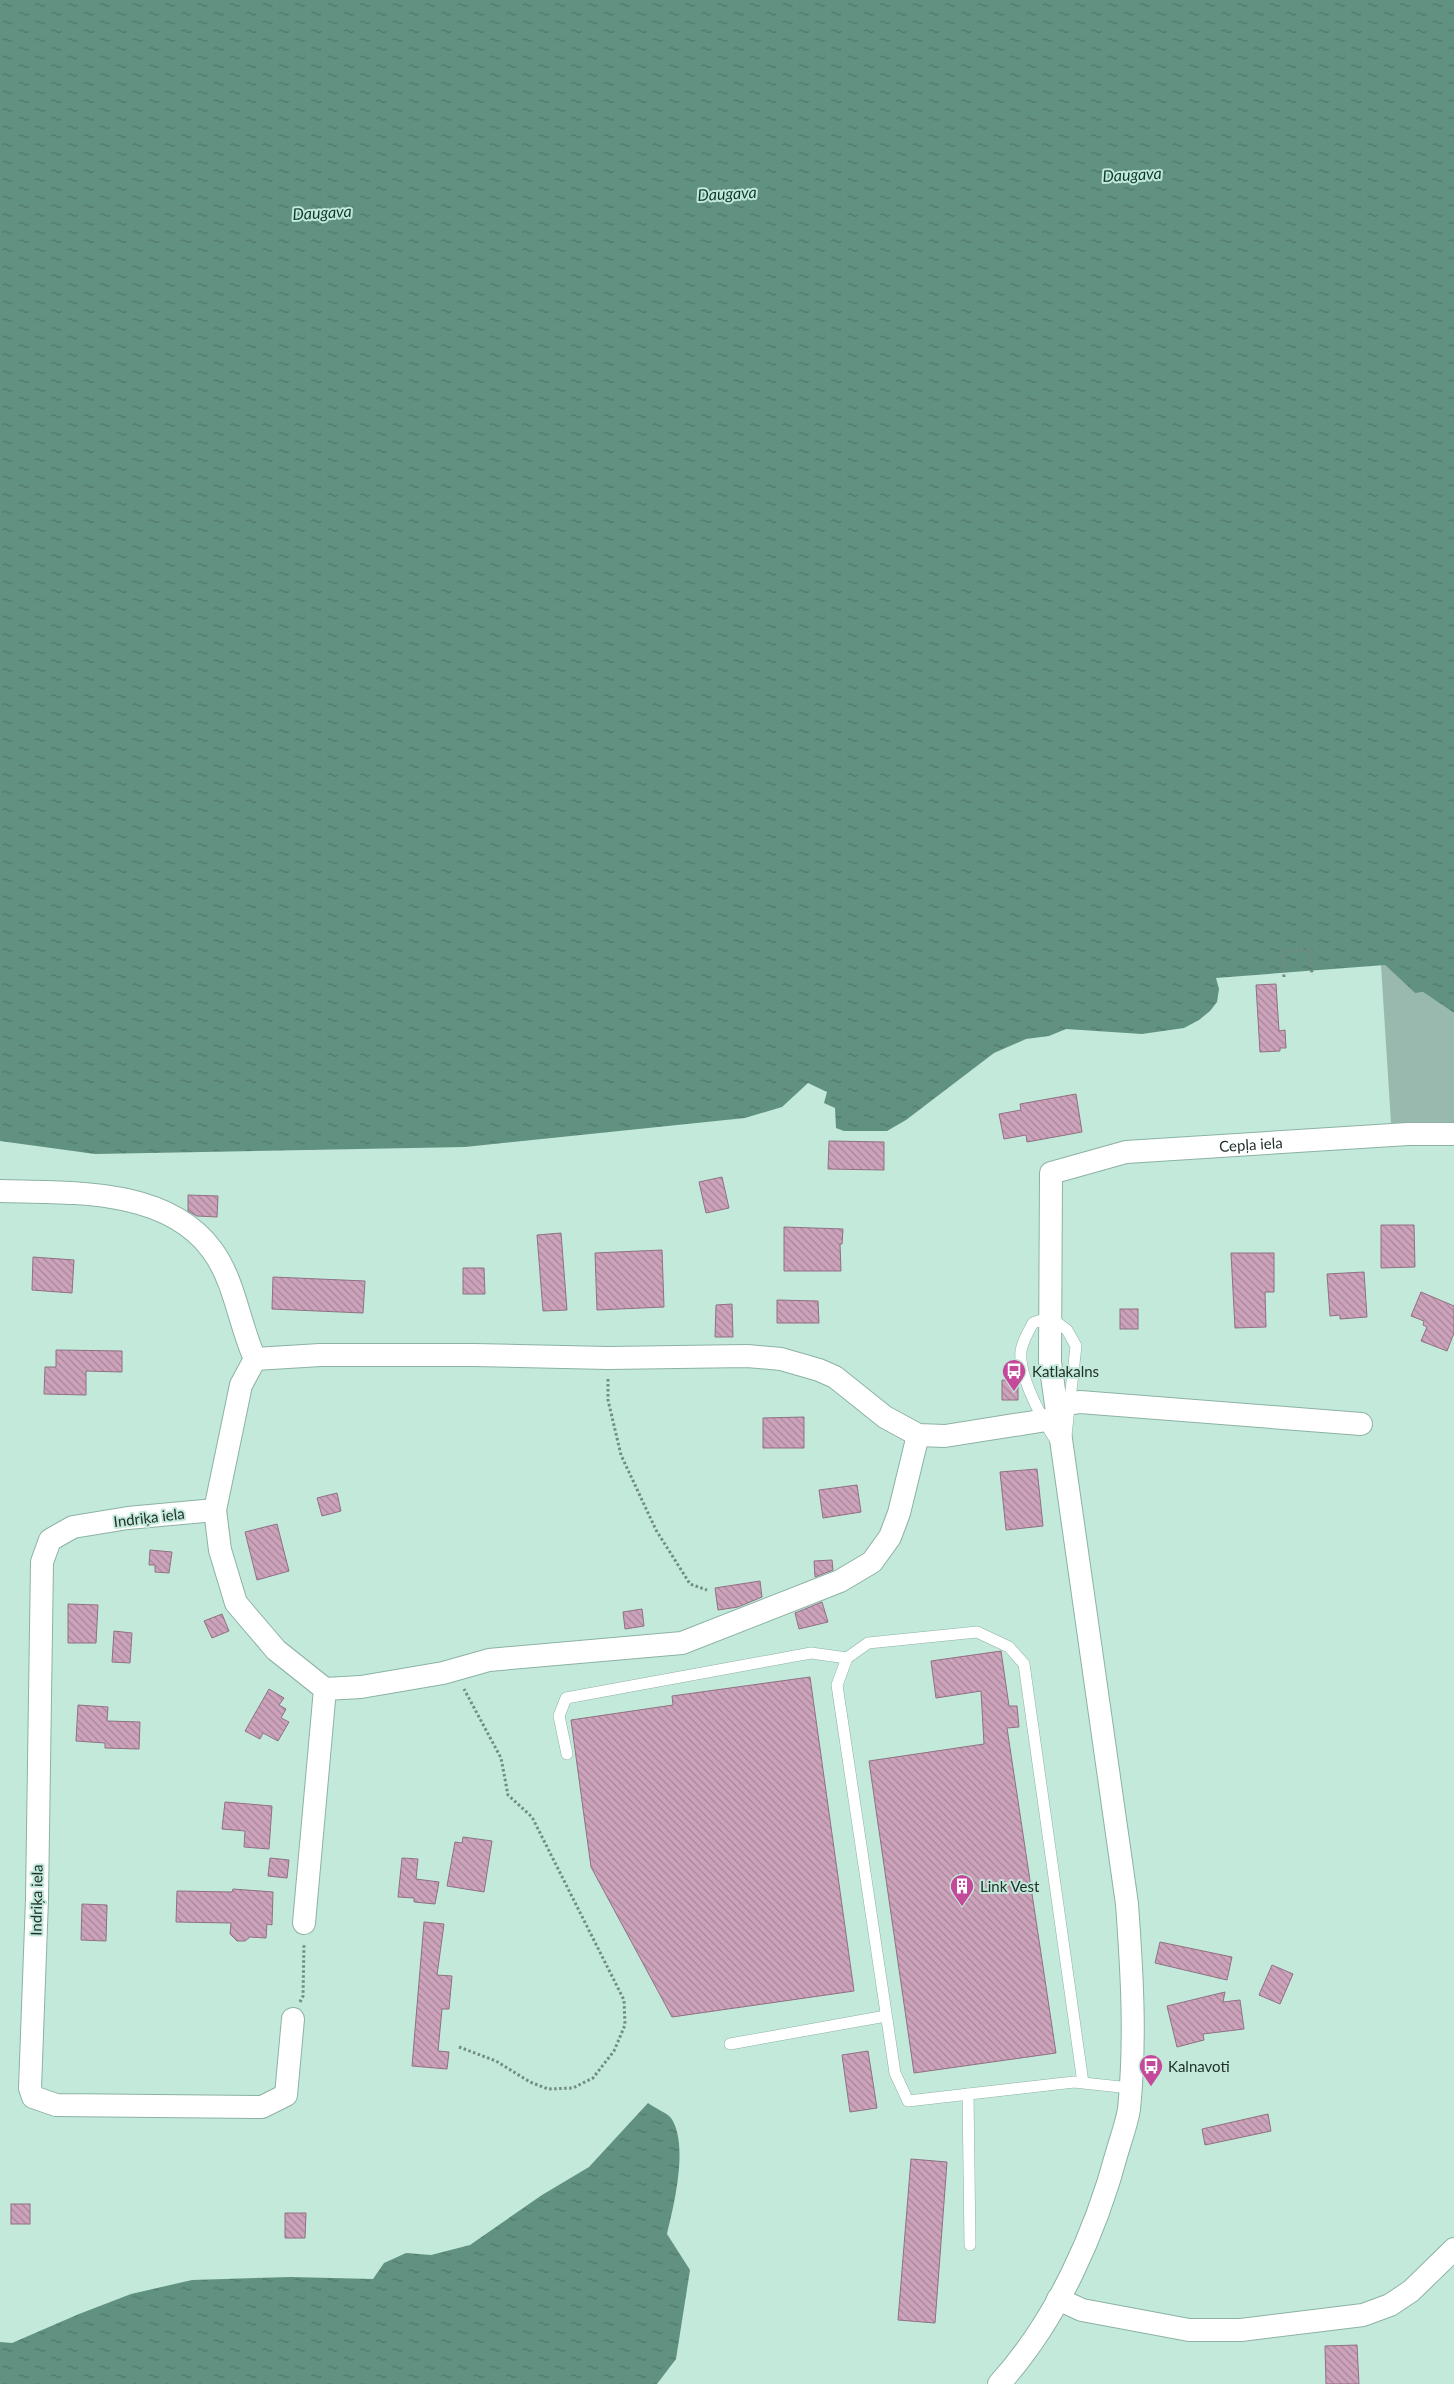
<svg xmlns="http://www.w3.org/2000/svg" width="1454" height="2384" viewBox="0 0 1454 2384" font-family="Lato,sans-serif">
<defs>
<pattern id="water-ripples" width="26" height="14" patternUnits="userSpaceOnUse" patternTransform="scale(1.25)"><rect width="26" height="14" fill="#619181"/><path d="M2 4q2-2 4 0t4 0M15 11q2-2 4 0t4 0" fill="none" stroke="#50776a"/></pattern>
<pattern id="building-back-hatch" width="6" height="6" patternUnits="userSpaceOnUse" patternTransform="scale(1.25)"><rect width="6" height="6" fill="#cda3bb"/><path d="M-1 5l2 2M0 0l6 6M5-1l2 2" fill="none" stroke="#a68598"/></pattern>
</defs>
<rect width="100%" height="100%" fill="#c2e9da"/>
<polygon fill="#9ab9ae" points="1381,965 1385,965 1415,993 1423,992 1454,1013 1454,1123 1391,1123"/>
<g fill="url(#water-ripples)">
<polygon points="0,0 1454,0 1454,1013 1423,992 1415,993 1385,965 1216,978 1219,989 1217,1002 1210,1011 1199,1020 1184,1028 1142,1034 1066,1029 1049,1036 1026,1039 994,1053 906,1120 887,1131 844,1131 836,1128 835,1108 824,1103 827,1092 808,1083 782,1107 745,1118 465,1147 95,1154 0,1141"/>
<path d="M648 2103C654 2108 666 2112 671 2118 689 2144 674 2205 667 2234L690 2270 676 2359 657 2384H0V2342L12 2343 79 2314 131 2294 192 2280 291 2277 373 2279 384 2263 406 2253 431 2255 470 2245 542 2195 589 2167Z"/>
</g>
<g fill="url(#building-back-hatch)" stroke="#8f7182">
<polygon points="1276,984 1279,1031 1285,1030 1286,1048 1280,1048 1280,1051 1260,1052 1256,985"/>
<polygon points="1076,1094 1082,1132 1027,1142 1026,1135 1004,1139 999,1114 1021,1110 1020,1104"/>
<polygon points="829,1141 884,1142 884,1170 828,1169"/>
<polygon points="722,1177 729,1208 706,1213 699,1182"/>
<polygon points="188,1195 218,1196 217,1217 197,1216 188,1211"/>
<polygon points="1381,1225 1414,1225 1415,1267 1381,1268"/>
<polygon points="784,1227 843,1229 842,1244 840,1244 841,1271 784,1271"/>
<polygon points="561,1233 567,1310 543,1311 537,1235"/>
<polygon points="662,1250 664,1307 597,1310 595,1253"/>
<polygon points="1231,1253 1274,1253 1274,1292 1265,1292 1266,1327 1235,1328"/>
<polygon points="33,1257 74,1260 72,1293 32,1290"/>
<polygon points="463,1268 484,1268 485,1294 463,1294"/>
<polygon points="1364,1272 1367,1317 1340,1319 1340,1315 1330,1316 1327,1274"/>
<polygon points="273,1277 365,1281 363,1313 272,1309"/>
<polygon points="1421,1292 1454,1306 1454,1333 1447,1351 1421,1341 1427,1327 1423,1325 1424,1321 1411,1316"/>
<polygon points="777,1300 818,1301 819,1323 777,1323"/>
<polygon points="732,1304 733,1337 715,1337 716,1305"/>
<rect x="1120" y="1309" width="18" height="20"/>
<polygon points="56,1350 122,1351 122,1372 86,1371 86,1395 44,1394 45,1367 56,1367"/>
<polygon points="1002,1380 1018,1381 1018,1400 1002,1400"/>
<polygon points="804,1417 804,1448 763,1448 763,1418"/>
<polygon points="1037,1469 1043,1526 1006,1530 1000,1472"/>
<polygon points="857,1485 861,1512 823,1518 819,1490"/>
<polygon points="337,1493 341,1511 322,1516 317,1498"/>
<polygon points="277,1524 289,1571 257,1580 245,1532"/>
<polygon points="150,1550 172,1552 169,1573 155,1572 155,1565 149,1565"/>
<polygon points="832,1560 833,1570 815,1577 814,1561"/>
<polygon points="760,1581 762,1597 738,1607 718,1610 715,1588"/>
<polygon points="822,1602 828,1622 799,1629 795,1613"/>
<polygon points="68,1604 98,1605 96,1643 68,1643"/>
<polygon points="642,1609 644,1626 625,1629 623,1612"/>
<polygon points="222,1614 229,1631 212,1638 204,1621"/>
<polygon points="114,1631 132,1633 130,1663 112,1662"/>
<polygon points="1001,1651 1009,1706 1017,1706 1019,1727 1007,1728 1056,2053 914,2073 869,1761 984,1744 981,1691 936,1698 931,1661"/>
<polygon points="810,1677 854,1991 672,2017 591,1867 571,1720 673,1705 672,1696"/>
<polygon points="269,1689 284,1698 279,1705 286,1709 281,1718 289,1722 278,1741 263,1733 260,1739 245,1731"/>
<polygon points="78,1705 108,1707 107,1721 140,1722 139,1749 105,1748 105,1743 76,1741"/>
<polygon points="225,1802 272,1806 269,1849 244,1847 245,1831 222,1829"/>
<polygon points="463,1837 492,1841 484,1892 447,1886 455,1842 462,1843"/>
<polygon points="270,1858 289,1860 287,1878 268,1876"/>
<polygon points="402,1858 418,1859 416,1879 439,1882 435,1904 414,1902 414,1898 398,1897"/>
<polygon points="233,1889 273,1892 272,1925 267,1924 266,1938 250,1937 245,1941 237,1941 230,1934 231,1923 176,1922 177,1891 232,1892"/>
<polygon points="82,1904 107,1905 106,1941 81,1940"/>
<polygon points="424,1922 444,1924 437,1975 452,1976 449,2009 442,2009 438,2051 449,2052 447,2069 412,2066"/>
<polygon points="1160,1942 1232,1957 1227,1980 1155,1963"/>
<polygon points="1272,1965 1293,1974 1280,2004 1259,1995"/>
<polygon points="1225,1992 1223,2002 1240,2000 1244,2029 1203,2034 1204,2040 1177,2047 1167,2006"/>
<polygon points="868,2051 877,2108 850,2112 842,2055"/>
<polygon points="1268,2114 1271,2131 1205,2145 1202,2129"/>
<polygon points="911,2159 947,2162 935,2323 898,2320"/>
<rect x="11" y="2204" width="19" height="20"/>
<polygon points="285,2213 306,2213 305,2238 285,2238"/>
<polygon points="1357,2345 1359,2384 1326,2384 1325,2346"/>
</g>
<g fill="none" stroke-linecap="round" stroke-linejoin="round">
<g stroke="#8cb2a4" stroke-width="12">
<g id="lane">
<path d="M1050 1317 1067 1330 1076 1346 1064 1453C1048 1430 1018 1379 1021 1351 1023 1340 1028 1332 1033 1323Z"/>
<polyline points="567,1754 559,1716 566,1698 811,1653 847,1658"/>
<polyline points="730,2044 886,2016"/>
<polyline points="1083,2083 1024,1664 1009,1647 977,1632 868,1643 847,1658 837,1685 895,2073 908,2101 1074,2082 1130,2088"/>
<polyline points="968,2094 970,2245"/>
</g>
</g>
<g stroke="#8cb2a4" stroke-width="24">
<g id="street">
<path d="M0 1191C69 1193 166 1187 212 1250 235 1281 239 1324 255 1359"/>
<polyline points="255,1359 320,1355 474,1355 608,1358 747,1356 781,1359 819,1370 835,1377 885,1417 918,1435 945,1436 1059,1418"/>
<polyline points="255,1359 241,1385 215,1510 220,1550 236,1603 276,1650 325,1689"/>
<polyline points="1057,1405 1080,1402 1361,1424"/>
<polyline points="215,1510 128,1518 73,1527 50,1540 42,1562 37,1899 30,2088 33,2097 56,2105 262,2107 286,2095 293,2019"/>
<polyline points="325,1689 361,1687 443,1673 489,1660 682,1643 840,1581 872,1562 890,1537 899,1513 918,1435"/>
<polyline points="304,1923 325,1689"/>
<polyline points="1058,2299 1082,2310 1189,2330 1241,2330 1363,2315 1390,2305 1411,2291 1454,2249"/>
<path id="s1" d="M999 2384C1057 2320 1096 2232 1118 2149 1122 2136 1127 2122 1129 2109 1136 2040 1132 1973 1127 1904L1050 1362 1051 1173 1126 1152 1408 1134H1454"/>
</g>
</g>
<g stroke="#718d82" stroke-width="3" stroke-dasharray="2.5 2.5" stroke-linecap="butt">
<polyline points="1284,977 1282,951 1310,949 1312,975"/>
<polyline points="608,1379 608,1400 621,1455 656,1530 690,1584 707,1590"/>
<polyline points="300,2002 303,1996 304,1943"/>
<polyline points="459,2047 496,2061 530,2082 548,2089 573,2088 593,2078 614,2051 625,2025 624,2000 532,1817 508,1795 501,1758 464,1689"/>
</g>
<use href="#lane" stroke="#fff" stroke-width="11"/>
<use href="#street" stroke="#fff" stroke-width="22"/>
</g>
<defs>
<g id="bus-pin" transform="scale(1.25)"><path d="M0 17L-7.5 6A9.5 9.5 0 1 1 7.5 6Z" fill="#c4499b" stroke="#c2e9da"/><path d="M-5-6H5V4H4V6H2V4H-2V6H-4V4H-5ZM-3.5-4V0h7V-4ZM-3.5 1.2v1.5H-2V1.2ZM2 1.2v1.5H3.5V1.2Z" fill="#fff"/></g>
<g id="building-pin" transform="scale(1.25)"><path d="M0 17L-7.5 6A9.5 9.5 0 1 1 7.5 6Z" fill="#c4499b" stroke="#c2e9da"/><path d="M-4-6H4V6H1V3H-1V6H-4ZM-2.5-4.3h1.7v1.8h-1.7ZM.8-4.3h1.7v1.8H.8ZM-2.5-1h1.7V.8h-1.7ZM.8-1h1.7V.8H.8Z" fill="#fff"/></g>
</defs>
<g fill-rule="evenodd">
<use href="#bus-pin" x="1014" y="1371"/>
<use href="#building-pin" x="962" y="1886"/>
<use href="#bus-pin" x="1151" y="2066"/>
</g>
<g text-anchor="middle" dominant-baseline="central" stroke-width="4" stroke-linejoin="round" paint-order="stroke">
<g font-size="15" fill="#21312b" stroke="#c2e9da">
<text stroke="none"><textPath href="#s1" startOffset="1452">Cepļa iela</textPath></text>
<text transform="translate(149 1517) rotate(-7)">Indriķa iela</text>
<text transform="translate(36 1900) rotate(-89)">Indriķa iela</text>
</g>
<g font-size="15" fill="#21312b" stroke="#c2e9da" text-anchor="start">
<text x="1032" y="1371">Katlakalns</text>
<text x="980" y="1886">Link Vest</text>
<text x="1168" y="2066">Kalnavoti</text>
</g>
<g font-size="16" font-style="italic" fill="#0b382c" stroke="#c2e9da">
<text transform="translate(1132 174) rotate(-3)">Daugava</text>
<text transform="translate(727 193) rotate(-3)">Daugava</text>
<text transform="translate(322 212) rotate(-3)">Daugava</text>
</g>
</g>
</svg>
